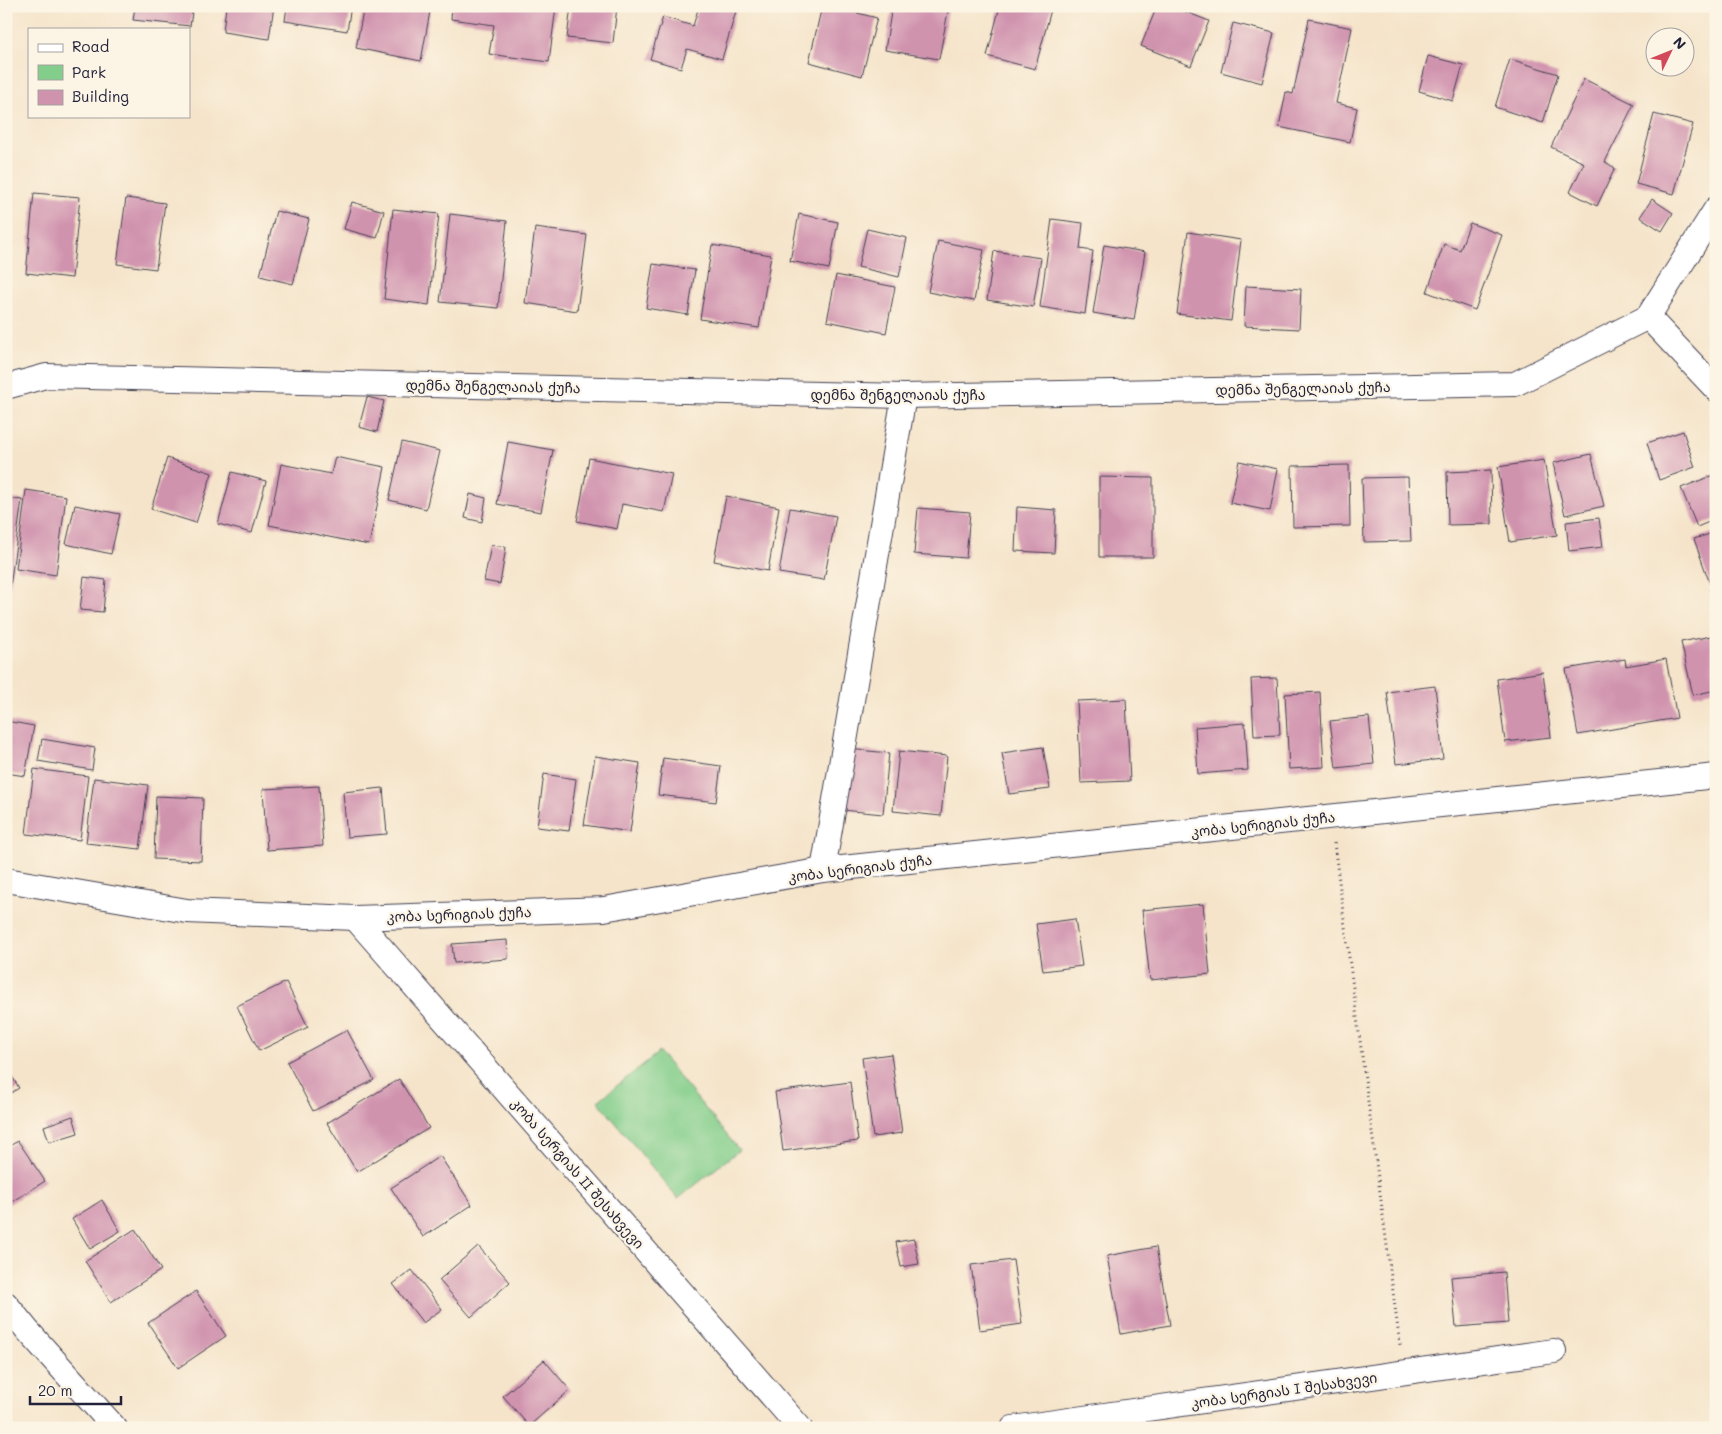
<svg xmlns="http://www.w3.org/2000/svg" width="1722" height="1434" viewBox="0 0 1722 1434" font-family="Mali,'Noto Sans Georgian',sans-serif">
<rect width="100%" height="100%" fill="#fcf5e5"/>
<filter id="ink" filterUnits="userSpaceOnUse"><feTurbulence type="fractalNoise" baseFrequency=".02" numOctaves="2"/><feDisplacementMap in="SourceGraphic" scale="10" xChannelSelector="R" yChannelSelector="G"/><feConvolveMatrix kernelMatrix="1 2 1 2 8 2 1 2 1" color-interpolation-filters="sRGB"/></filter>
<filter id="wash" filterUnits="userSpaceOnUse"><feTurbulence type="fractalNoise" baseFrequency=".0096" numOctaves="4" result="noise"/><feDisplacementMap in="SourceGraphic" scale="20" xChannelSelector="R" yChannelSelector="G"/><feGaussianBlur stdDeviation="1.12" result="paint"/><feColorMatrix in="noise" values="0 0 0 0 0 0 0 0 0 0 0 0 0 0 0 0 0 1.4 0 .05"/><feComposite in="paint" operator="in"/></filter>
<g filter="url(#wash)">
<rect width="100%" height="100%" fill="#f5e4ca"/>
<polygon fill="#83ce8b" stroke="#527863" points="659,1052 739,1150 678,1199 598,1101"/>
<g id="blocks">
<g fill="#d093ae">
<polygon points="135,6 193,6 190,26 133,20"/>
<polygon points="226,6 274,6 269,39 223,32"/>
<polygon points="287,6 351,6 347,31 285,21"/>
<polygon points="364,6 431,6 421,61 356,48"/>
<polygon points="452,6 556,6 549,62 489,54 494,25 451,19"/>
<polygon points="571,6 617,6 613,43 567,38"/>
<polygon points="699,6 722,6 736,11 722,59 687,49 681,68 650,59 663,17 693,26"/>
<polygon points="822,6 830,6 877,18 862,76 809,62"/>
<polygon points="892,6 949,6 939,59 885,50"/>
<polygon points="1000,6 1052,6 1035,69 987,56"/>
<polygon points="1157,6 1171,6 1209,21 1191,66 1141,46"/>
<polygon points="1309,19 1352,28 1336,103 1357,108 1350,142 1279,127 1286,92 1293,94"/>
<polygon points="1233,23 1274,33 1262,83 1221,72"/>
<polygon points="1428,56 1463,65 1453,101 1419,91"/>
<polygon points="1510,59 1558,74 1543,123 1495,107"/>
<polygon points="1584,79 1634,104 1605,162 1615,168 1597,206 1570,192 1584,163 1551,147"/>
<polygon points="1654,114 1693,124 1674,194 1636,184"/>
<polygon points="34,193 80,197 72,278 26,273"/>
<polygon points="126,198 165,203 156,269 117,264"/>
<polygon points="1652,199 1673,213 1662,231 1640,217"/>
<polygon points="352,202 384,211 377,238 344,229"/>
<polygon points="393,209 439,214 429,305 384,299"/>
<polygon points="276,211 309,219 293,284 260,276"/>
<polygon points="450,214 507,221 498,308 440,302"/>
<polygon points="799,214 838,222 829,269 790,261"/>
<polygon points="1052,219 1083,223 1080,249 1093,251 1085,314 1040,307"/>
<polygon points="1470,223 1502,235 1475,310 1427,292 1444,244 1460,250"/>
<polygon points="535,228 587,235 577,311 525,303"/>
<polygon points="867,229 907,238 899,277 858,267"/>
<polygon points="1188,232 1241,240 1231,321 1177,314"/>
<polygon points="938,241 984,250 974,301 928,292"/>
<polygon points="712,245 771,255 759,328 700,319"/>
<polygon points="1104,245 1145,252 1134,320 1093,313"/>
<polygon points="994,251 1041,258 1033,307 987,300"/>
<polygon points="653,264 695,270 688,315 646,308"/>
<polygon points="836,275 895,287 886,333 827,321"/>
<polygon points="1246,286 1301,289 1299,329 1244,326"/>
<polygon points="367,397 384,401 377,432 359,427"/>
<polygon points="1683,431 1695,467 1659,480 1647,443"/>
<polygon points="402,442 440,451 426,509 389,500"/>
<polygon points="508,442 553,450 541,512 497,504"/>
<polygon points="1591,454 1604,506 1565,515 1553,463"/>
<polygon points="335,457 385,467 369,545 269,525 281,464 331,474"/>
<polygon points="167,458 212,473 196,523 151,509"/>
<polygon points="589,458 672,474 664,512 622,504 617,529 577,521"/>
<polygon points="1544,460 1557,535 1510,542 1498,467"/>
<polygon points="1239,461 1278,469 1270,511 1230,503"/>
<polygon points="1349,465 1350,526 1293,527 1292,466"/>
<polygon points="1491,470 1492,524 1448,525 1447,472"/>
<polygon points="232,472 266,481 252,533 218,524"/>
<polygon points="1716,474 1716,519 1697,527 1681,488"/>
<polygon points="1099,477 1153,478 1153,557 1099,557"/>
<polygon points="1408,477 1411,541 1364,542 1362,478"/>
<polygon points="26,490 66,496 56,575 16,569"/>
<polygon points="470,494 486,498 482,522 465,518"/>
<polygon points="726,496 779,507 768,571 714,561"/>
<polygon points="6,498 22,500 10,587 6,586"/>
<polygon points="75,505 120,514 111,554 66,544"/>
<polygon points="1017,507 1056,510 1054,553 1015,551"/>
<polygon points="790,508 836,516 824,580 779,573"/>
<polygon points="918,508 970,512 966,558 914,554"/>
<polygon points="1599,518 1603,547 1569,551 1566,522"/>
<polygon points="1716,532 1716,582 1710,584 1694,539"/>
<polygon points="491,545 506,547 500,584 484,581"/>
<polygon points="84,577 106,580 103,612 80,610"/>
<polygon points="1716,589 1716,609 1715,609 1710,590"/>
<polygon points="1716,635 1716,690 1693,695 1681,642"/>
<polygon points="1625,659 1626,666 1666,659 1677,718 1578,735 1566,669"/>
<polygon points="1543,672 1551,737 1505,742 1497,679"/>
<polygon points="1277,678 1280,735 1254,736 1251,679"/>
<polygon points="1435,686 1443,759 1396,764 1387,692"/>
<polygon points="1320,692 1324,767 1289,769 1285,694"/>
<polygon points="1126,699 1130,781 1081,783 1077,701"/>
<polygon points="1369,717 1374,764 1336,768 1330,721"/>
<polygon points="6,721 34,726 25,776 6,773"/>
<polygon points="1245,723 1248,770 1198,774 1195,727"/>
<polygon points="42,739 95,748 92,770 38,761"/>
<polygon points="1043,747 1050,789 1009,794 1002,753"/>
<polygon points="848,749 889,753 883,814 842,810"/>
<polygon points="899,751 947,756 941,816 893,811"/>
<polygon points="595,756 640,763 630,832 584,825"/>
<polygon points="663,758 721,766 716,802 658,795"/>
<polygon points="34,769 88,776 80,840 26,834"/>
<polygon points="544,774 576,779 569,831 537,827"/>
<polygon points="94,778 148,785 140,849 86,843"/>
<polygon points="319,786 323,846 267,850 263,789"/>
<polygon points="383,788 387,834 347,837 343,792"/>
<polygon points="156,796 203,798 201,861 154,859"/>
<polygon points="1203,904 1210,974 1150,980 1142,910"/>
<polygon points="1075,919 1082,966 1043,971 1036,924"/>
<polygon points="507,940 508,959 454,963 452,944"/>
<polygon points="286,982 308,1027 259,1051 237,1006"/>
<polygon points="347,1030 374,1080 313,1111 287,1062"/>
<polygon points="891,1054 902,1133 873,1137 862,1058"/>
<polygon points="6,1067 19,1088 6,1096"/>
<polygon points="399,1079 429,1128 357,1172 327,1123"/>
<polygon points="850,1082 858,1141 783,1151 775,1092"/>
<polygon points="73,1116 78,1133 49,1142 44,1126"/>
<polygon points="18,1141 45,1181 6,1206 6,1148"/>
<polygon points="440,1156 472,1205 423,1237 391,1188"/>
<polygon points="102,1200 120,1231 90,1249 72,1219"/>
<polygon points="135,1229 161,1270 111,1302 85,1261"/>
<polygon points="914,1239 919,1264 901,1267 896,1242"/>
<polygon points="478,1246 510,1282 471,1317 439,1280"/>
<polygon points="1156,1247 1170,1325 1121,1334 1107,1256"/>
<polygon points="1013,1260 1022,1324 980,1330 971,1265"/>
<polygon points="412,1270 442,1309 423,1323 393,1284"/>
<polygon points="1504,1272 1508,1323 1456,1327 1451,1277"/>
<polygon points="196,1291 226,1336 178,1368 148,1323"/>
<polygon points="544,1360 570,1390 529,1426 503,1396"/>
<polygon points="6,1415 12,1424 7,1428 6,1428"/>
</g>
</g>
</g>
<g filter="url(#ink)">
<use href="#blocks" fill-opacity="0" stroke="#423f50" stroke-width="1"/>
<g fill="none" stroke-linecap="round" stroke-linejoin="round">
<g stroke="#423f50" stroke-width="26">
<g id="minor">
<polyline points="1648,317 1716,389"/>
<polyline points="6,387 46,376 904,396 1515,384 1648,317 1716,209"/>
<polyline points="823,870 904,396"/>
<polyline points="6,880 187,911 355,918 604,909 823,870 1716,776"/>
<polyline points="355,918 800,1428"/>
<polyline points="6,1304 28,1331 115,1428"/>
<polyline points="1013,1428 1554,1351"/>
</g>
</g>
<polyline stroke="#423f50" stroke-width="3" stroke-dasharray="1 4" stroke-linecap="butt" points="1334,843 1400,1345"/>
<use href="#minor" stroke="#fff" stroke-width="24"/>
</g>
</g>
<g text-anchor="middle" dominant-baseline="central" stroke-width="4.5" stroke-linejoin="round" paint-order="stroke">
<g font-size="14" fill="#22223b" stroke="#fcf5e5">
<text transform="translate(493 386) rotate(1)">დემნა შენგელაიას ქუჩა</text>
<text transform="translate(1303 388) rotate(-1)">დემნა შენგელაიას ქუჩა</text>
<text x="898" y="394">დემნა შენგელაიას ქუჩა</text>
<text transform="translate(1263 824) rotate(-6)">კობა სერიგიას ქუჩა</text>
<text transform="translate(860 868) rotate(-7)">კობა სერიგიას ქუჩა</text>
<text transform="translate(459 914) rotate(-2)">კობა სერიგიას ქუჩა</text>
<text transform="translate(578 1173) rotate(49)">კობა სერგიას II შესახვევი</text>
<text transform="translate(1284 1390) rotate(-8)">კობა სერგიას I შესახვევი</text>
</g>
</g>
<rect width="1722" height="1434" fill="none" stroke="#fcf5e5" stroke-width="25"/>
<rect x="28" y="28" width="162" height="90" fill="#fcf5e5" stroke="#a5a1a1"/>
<rect x="38" y="44" width="25" height="8" fill="#ffffff" stroke="#a5a1a1"/>
<text x="72" y="52" font-size="15" fill="#22223b">Road</text>
<rect x="38" y="65" width="25" height="15" fill="#83ce8b" stroke="#a5a1a1"/>
<text x="72" y="78" font-size="15" fill="#22223b">Park</text>
<rect x="38" y="90" width="25" height="15" fill="#d093ae" stroke="#a5a1a1"/>
<text x="72" y="102" font-size="15" fill="#22223b">Building</text>
<g transform="translate(1670 52) rotate(47)"><circle r="24" fill="#fcf5e5" stroke="#a5a1a1"/>
<path d="M0-4L9 19L0 12L-9 19Z" fill="#d1495b"/>
<text y="-8" font-size="14" font-weight="bold" text-anchor="middle" fill="#22223b">N</text>
</g>
<path d="M30 1396v8h91v-8" fill="none" stroke="#22223b" stroke-width="2.5"/>
<text x="38" y="1396" font-size="15" fill="#22223b" stroke="#fcf5e5" stroke-width="4" paint-order="stroke">20 m</text>
</svg>
